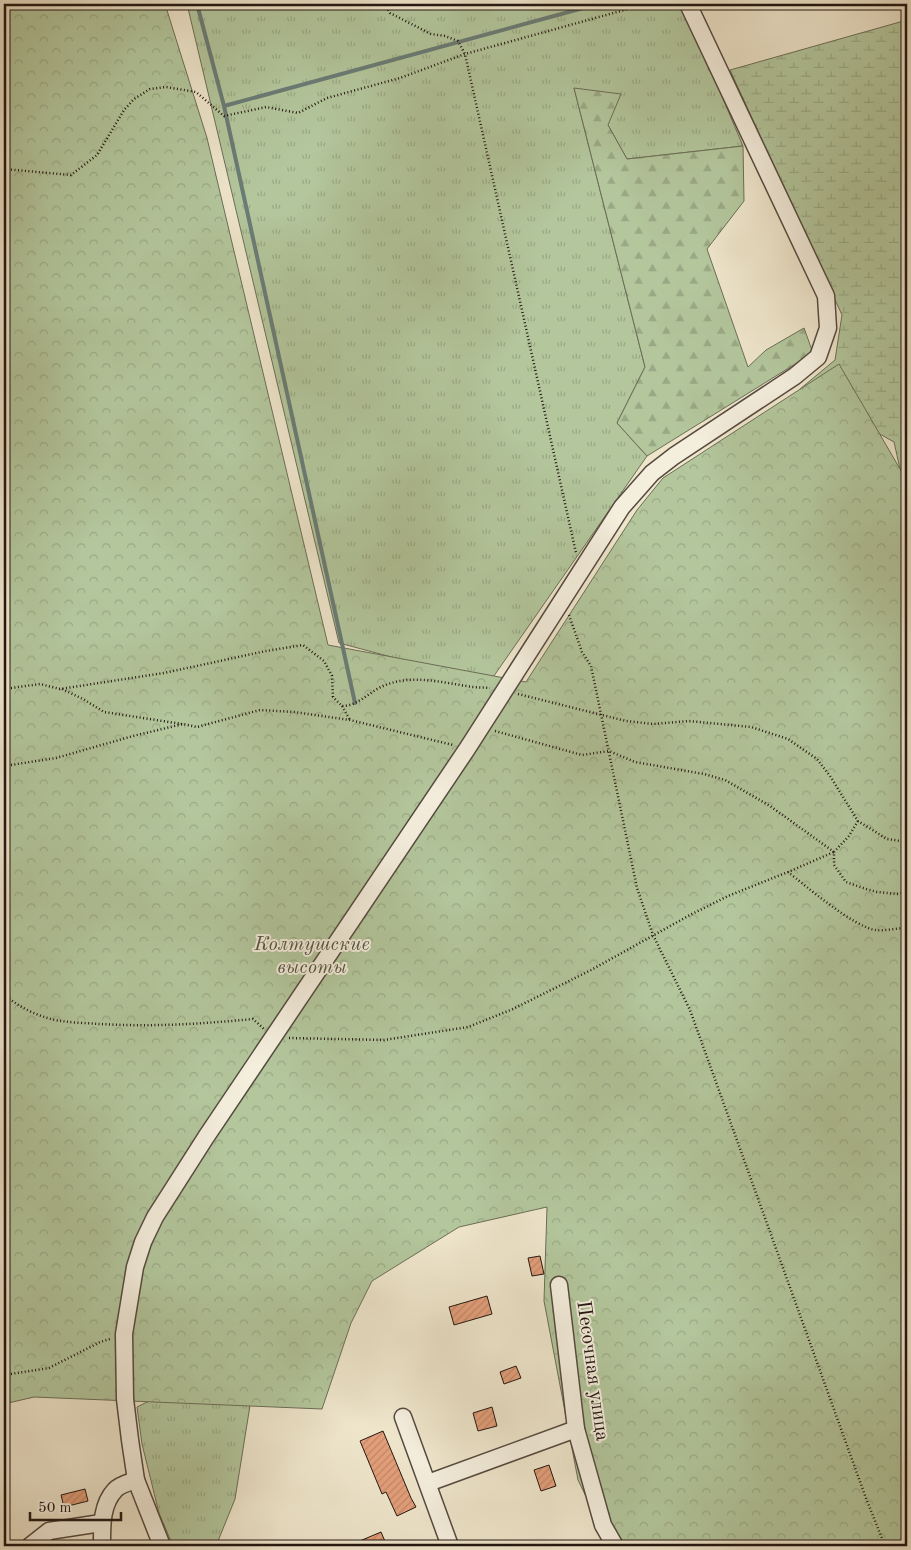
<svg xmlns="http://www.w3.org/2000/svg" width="911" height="1550" viewBox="0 0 911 1550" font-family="'Old Standard TT',serif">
<defs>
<pattern id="grass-tufts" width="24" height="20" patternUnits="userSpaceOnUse" patternTransform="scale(1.25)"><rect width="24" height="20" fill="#b3c69c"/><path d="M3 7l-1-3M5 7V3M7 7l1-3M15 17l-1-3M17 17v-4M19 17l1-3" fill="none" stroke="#9aa985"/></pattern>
<pattern id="forest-firs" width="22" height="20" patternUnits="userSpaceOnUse" patternTransform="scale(1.25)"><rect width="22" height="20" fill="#b3c69c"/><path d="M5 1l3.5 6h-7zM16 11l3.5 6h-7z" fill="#9aa985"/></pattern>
<pattern id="wetland-marsh" width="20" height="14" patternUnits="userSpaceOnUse" patternTransform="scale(1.25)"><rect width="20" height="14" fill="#b3c69c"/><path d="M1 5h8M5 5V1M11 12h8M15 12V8" fill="none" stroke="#9aa985"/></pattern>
<pattern id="park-crowns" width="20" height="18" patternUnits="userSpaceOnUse" patternTransform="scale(1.25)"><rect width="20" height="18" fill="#b3c69c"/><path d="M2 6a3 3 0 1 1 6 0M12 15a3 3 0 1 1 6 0" fill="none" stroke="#9aa985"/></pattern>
<pattern id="building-hatch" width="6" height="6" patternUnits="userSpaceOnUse" patternTransform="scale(1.25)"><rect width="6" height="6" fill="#e39f7a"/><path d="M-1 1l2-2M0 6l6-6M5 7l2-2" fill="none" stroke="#c28868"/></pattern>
</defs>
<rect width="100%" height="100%" fill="#eee5cb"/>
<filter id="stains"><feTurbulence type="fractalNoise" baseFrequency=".004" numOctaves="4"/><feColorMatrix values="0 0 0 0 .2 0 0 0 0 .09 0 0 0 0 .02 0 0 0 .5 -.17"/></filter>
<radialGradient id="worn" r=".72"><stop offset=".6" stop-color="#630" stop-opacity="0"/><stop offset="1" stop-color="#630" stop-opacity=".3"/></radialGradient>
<g fill="url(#grass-tufts)" stroke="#6b6e57">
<polygon points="187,4 596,4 597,8 623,4 683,4 743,146 627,159 608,125 574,88 645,367 617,423 647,456 489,683 339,643"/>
<polygon points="236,1358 252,1393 235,1499 216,1546 173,1546 159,1513 142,1444 137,1407"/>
</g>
<polygon fill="url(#forest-firs)" stroke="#6b6e57" points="574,88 621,94 608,125 627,159 743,146 744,201 707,249 748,367 766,350 804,328 813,353 647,456 617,423 645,367"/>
<polygon fill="url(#wetland-marsh)" stroke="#6b6e57" points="907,20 907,500 894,442 800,389 835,360 842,315 730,70"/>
<polygon fill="url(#park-crowns)" stroke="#6b6e57" points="4,4 165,4 207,138 328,645 526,682 637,510 663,478 839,364 907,481 907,1546 610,1546 578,1480 544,1301 547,1207 459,1227 372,1281 351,1323 322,1409 34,1397 4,1404"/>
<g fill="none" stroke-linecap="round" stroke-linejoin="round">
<g stroke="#6a7c76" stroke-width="4">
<polyline points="197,4 224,106 355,703"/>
<polyline points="224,106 598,4"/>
</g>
</g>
<g fill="url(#building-hatch)" stroke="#231712">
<polygon points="540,1256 544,1274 532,1276 528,1258"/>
<polygon points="487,1296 492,1314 454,1325 449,1307"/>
<polygon points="516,1366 521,1378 504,1384 500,1372"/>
<polygon points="492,1407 497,1426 478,1431 473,1413"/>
<polygon points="383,1431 411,1498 416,1507 397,1516 386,1492 382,1494 360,1441"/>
<polygon points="549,1465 556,1486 541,1491 534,1470"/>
<polygon points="85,1489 88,1501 64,1507 61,1495"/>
<polygon points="381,1532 387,1546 348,1546"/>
</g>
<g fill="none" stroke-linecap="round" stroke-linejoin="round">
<g stroke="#564a40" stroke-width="19">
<g id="minor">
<polyline points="559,1285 576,1429 603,1525 615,1546"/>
<polyline points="403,1417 450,1546"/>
<polyline points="428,1483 576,1429"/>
<polyline points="30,1546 49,1531 101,1523"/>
<path d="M102 1546C102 1527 101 1505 115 1490 119 1485 130 1482 136 1480"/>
<polyline points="162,1546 136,1480 130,1440 125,1399 124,1334 135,1267 143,1242 155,1217 206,1137 467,749 622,507 652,473 674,456 795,376 818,357 828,328 826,296 688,4"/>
</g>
</g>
<g stroke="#231712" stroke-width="2.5" stroke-dasharray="1 2.5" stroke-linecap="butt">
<polyline points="384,4 390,13 431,34 445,36 458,41 465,54 576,553"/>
<polyline points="4,169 71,175 97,155 124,110 134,99 150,89 166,87 196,92 224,116 266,107 298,113 327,98 400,78 465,54 646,4"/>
<polyline points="569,615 582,652 591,666 637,888 653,935 690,1010 867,1501 885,1546"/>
<path d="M4 689 40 684 60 689 164 673 266 651 303 645 324 661 332 676 333 697 342 706C358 706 369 692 383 686 411 674 439 682 467 686 475 688 482 687 490 688"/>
<polyline points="62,689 83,699 104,712 182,724"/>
<polyline points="518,694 626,721 653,724 689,721 751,727 788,739 817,759 830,776 858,821 887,839 907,842"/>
<polyline points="342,706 350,720"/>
<polyline points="495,731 582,755 609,751 635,762 704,774 725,780 770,806 834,852"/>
<polyline points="4,766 56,758 133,736 183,724 197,727 260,710 294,712 350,720 453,745"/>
<polyline points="858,821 849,836 834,852 834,865 846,882 866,889 877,892 897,894 907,892"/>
<path d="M788 872C806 886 855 928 876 930 886 931 897 928 907 928"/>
<path d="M4 994C17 1007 43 1019 62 1021 74 1023 88 1023 100 1024 151 1027 202 1024 253 1019L264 1029"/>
<polyline points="289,1038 384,1040 468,1027 513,1009 591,970 690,915 728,896 788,872 834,852"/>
<polyline points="4,1375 49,1368 100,1342 110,1339"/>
</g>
<use href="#minor" stroke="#f4eedd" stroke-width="16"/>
</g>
<g text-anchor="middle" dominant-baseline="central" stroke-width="4" stroke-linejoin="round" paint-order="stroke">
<g font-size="20" font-style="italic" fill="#555442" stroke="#f4eedd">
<text x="312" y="945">Колтушские<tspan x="312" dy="23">высоты</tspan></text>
</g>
<g font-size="20" fill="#231712" stroke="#f4eedd">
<text transform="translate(592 1371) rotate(82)">Песочная улица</text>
</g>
</g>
<rect width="911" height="1550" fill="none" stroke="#eee5cb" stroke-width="20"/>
<rect x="5" y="5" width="901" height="1540" fill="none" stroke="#231712" stroke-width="2.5"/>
<rect x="10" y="10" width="891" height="1530" fill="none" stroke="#231712"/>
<path d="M30 1512v8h91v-8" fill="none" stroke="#231712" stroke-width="2.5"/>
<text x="38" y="1512" font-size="15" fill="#231712" stroke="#f4eedd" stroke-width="4" paint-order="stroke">50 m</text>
<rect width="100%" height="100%" filter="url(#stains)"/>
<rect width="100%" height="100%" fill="url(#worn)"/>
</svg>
